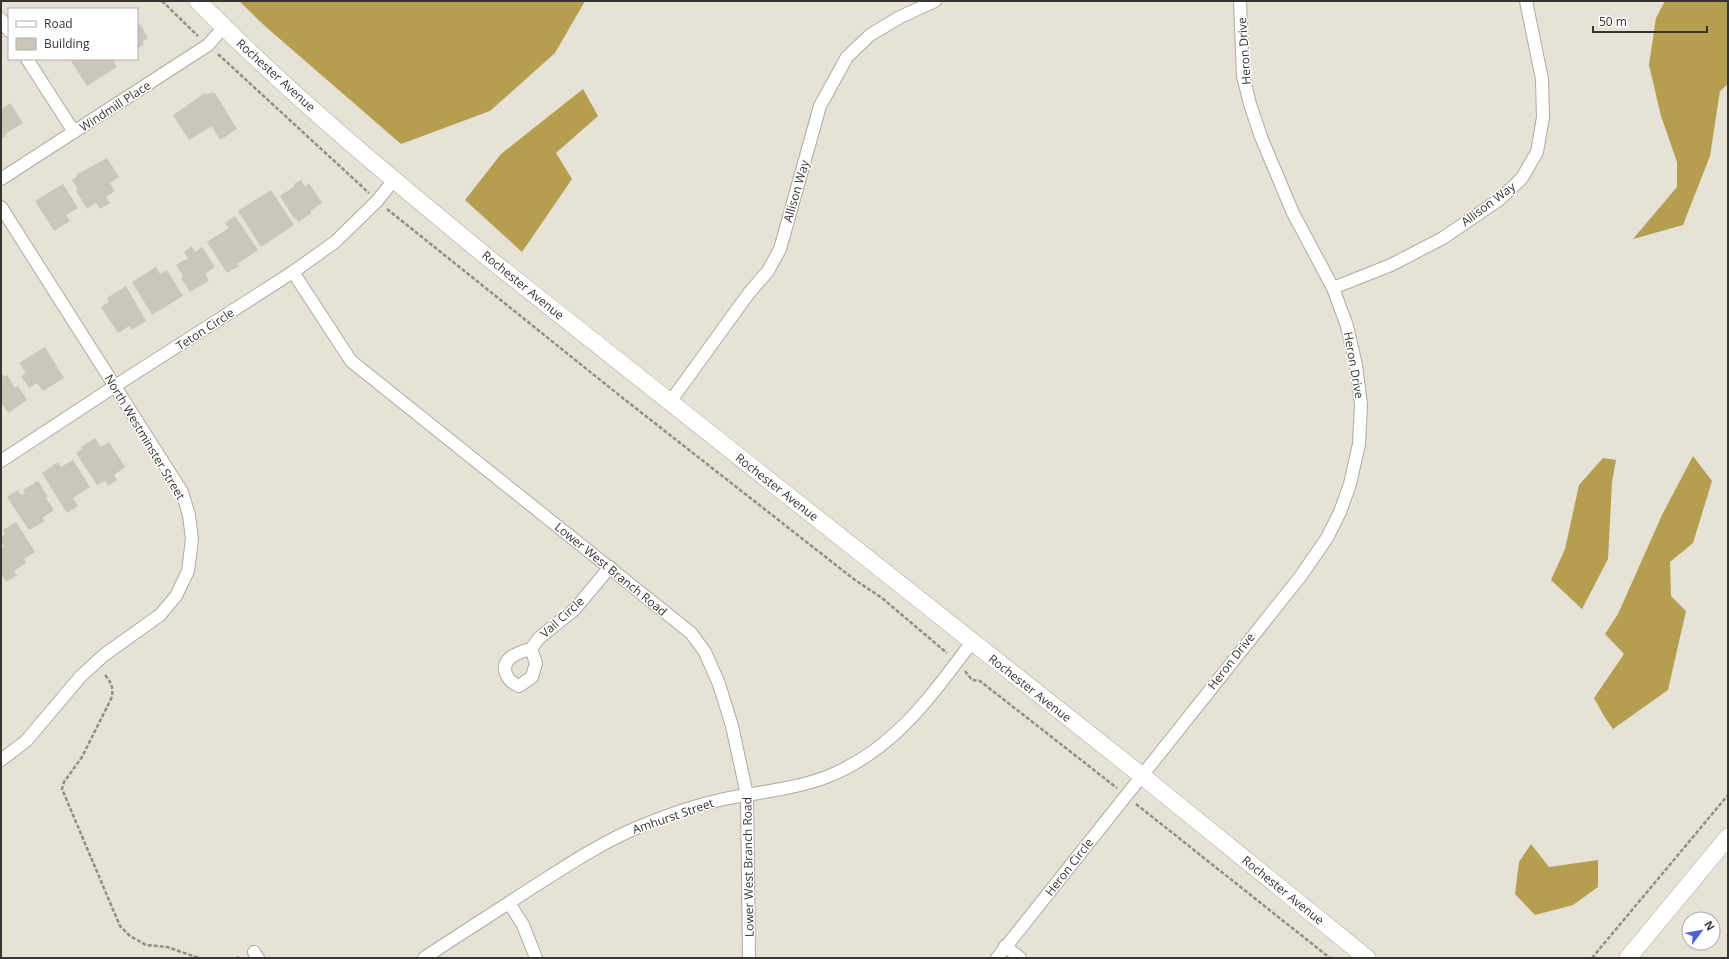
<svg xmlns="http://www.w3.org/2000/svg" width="1729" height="959" viewBox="0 0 1729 959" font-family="'Open Sans',sans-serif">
<rect width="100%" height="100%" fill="#e6e2d5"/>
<g fill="#b69e50">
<polygon points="239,1 585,1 555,53 490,111 401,144 266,27"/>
<polygon points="1665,1 1728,1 1728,84 1720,91 1710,156 1683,225 1633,239 1677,187 1677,162 1661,116 1649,65 1656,18"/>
<polygon points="583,89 598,116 556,153 572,179 522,252 465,200 501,154"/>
<polygon points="1693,456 1712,481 1693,543 1670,562 1671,596 1686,611 1668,690 1613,729 1604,716 1594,698 1624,654 1605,634 1618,614 1662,515"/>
<polygon points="1603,458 1616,460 1612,482 1608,559 1582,609 1551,580 1565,549 1579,485"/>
<polygon points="1531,844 1549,867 1598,860 1598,887 1573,905 1535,915 1515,894 1519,862"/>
</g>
<g fill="#cac6b9">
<polygon points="140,24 148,38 142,42 144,44 137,49 137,26"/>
<polygon points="70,59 112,59 117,67 87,86"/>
<polygon points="212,92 213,94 215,93 237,129 220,140 212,126 189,140 173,115 205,93 206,95"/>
<polygon points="10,103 23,123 5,134 6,136 1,139 1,109"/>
<polygon points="107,158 119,177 110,183 115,191 106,197 110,203 100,209 96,203 87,209 76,191 78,190 72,180 77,177 76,175"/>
<polygon points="301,180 305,186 309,183 322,203 310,211 312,213 298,222 296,218 294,219 280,196 295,186 294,184"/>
<polygon points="63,184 78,208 66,215 70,221 54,231 35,201"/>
<polygon points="271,190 294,225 261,247 238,211"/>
<polygon points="235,216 258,250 237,264 239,266 227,273 207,242 229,228 225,223"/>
<polygon points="192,246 195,252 202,247 215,267 205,274 209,281 190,292 181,278 183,276 176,265 188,258 184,252"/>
<polygon points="156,267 160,274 167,270 183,296 152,315 132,282"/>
<polygon points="126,286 146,321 132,330 129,326 118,333 101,307 109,302 107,298"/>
<polygon points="45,347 64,378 43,391 37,383 29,388 21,376 26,373 19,363"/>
<polygon points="3,374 4,377 7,375 15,388 18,386 27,400 8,413 2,404 1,405 1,376"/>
<polygon points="95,438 101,447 109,442 125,467 114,475 117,480 108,486 105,481 97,485 76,453 82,449 81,447"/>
<polygon points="73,460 90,487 73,498 78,506 67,513 42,473 58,462 61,467"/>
<polygon points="38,481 48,497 46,498 54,510 42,518 45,521 29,530 7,497 18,490 21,495 25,493 23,490"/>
<polygon points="16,522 35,552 24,559 26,563 14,571 17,575 6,582 1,573 1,545 3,548 4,547 1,542 1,537 5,534 3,530"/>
</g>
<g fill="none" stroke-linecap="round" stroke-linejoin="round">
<g stroke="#afab9f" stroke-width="14">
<g id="street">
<polyline points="1,19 9,31"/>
<polyline points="27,59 74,132"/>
<polyline points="1,179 208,45 224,27"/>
<polyline points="1,207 182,492 189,515 192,539 188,571 176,596 160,615 104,655 81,676 26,741 1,760"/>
<polyline points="293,272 351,361 691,633 705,652 719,684 732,726 747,795 749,958"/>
<polyline points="1333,288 1391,265 1443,238 1500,199 1522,178 1537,152 1543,117 1542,79 1526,1"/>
<polyline points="670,402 749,293 768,271 780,249 820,106 847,57 870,35 900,17 935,1"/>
<polyline points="1,461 115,386 293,272 335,242 377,201 394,180"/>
<path d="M531 649 536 663 532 677 519 686C508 682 499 668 510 658 516 653 523 651 531 649L539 638 575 609 610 567"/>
<polyline points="509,903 523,925 536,958"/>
<polyline points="1005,946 1020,958"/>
<polyline points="254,952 258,958"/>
<path d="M424 958C460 934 497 911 533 887 568 865 602 842 641 826 667 815 696 805 724 799 759 792 796 789 829 776 895 749 931 696 972 642"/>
<polyline points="997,958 1300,577 1327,538 1340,512 1350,484 1359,444 1361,405 1356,365 1347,326 1333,288 1293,213 1261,137 1250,104 1243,76 1240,1"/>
</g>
</g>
<g stroke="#afab9f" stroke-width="18">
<g id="secondary">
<path d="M198 1C290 95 391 178 492 261L1141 775 1367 958"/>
<polyline points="1628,958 1728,837"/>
</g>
</g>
<g stroke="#918e85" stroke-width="2.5" stroke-dasharray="4 2" stroke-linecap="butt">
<polyline points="162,1 198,36"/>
<polyline points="218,54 369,193"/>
<polyline points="387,209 624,399 855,580 882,598 947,653"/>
<polyline points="965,671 972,680 980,681 1117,788"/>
<path d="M105 675C112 684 114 688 111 699L82 757 64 782 62 789 120 926 130 936 146 945 167 947 199 958"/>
<polyline points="1136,804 1330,958"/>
<polyline points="237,958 239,957"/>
<polyline points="1592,958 1728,795"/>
</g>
<use href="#street" stroke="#fff" stroke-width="12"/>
<use href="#secondary" stroke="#fff" stroke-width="17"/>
</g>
<g text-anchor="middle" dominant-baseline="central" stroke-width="3" stroke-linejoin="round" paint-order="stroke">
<g font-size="12" fill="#373530" stroke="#fff">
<text transform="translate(1244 51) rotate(-94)">Heron Drive</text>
<text transform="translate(276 75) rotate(42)">Rochester Avenue</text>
<text transform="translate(115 106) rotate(-33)">Windmill Place</text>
<text transform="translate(796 191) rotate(-74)">Allison Way</text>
<text transform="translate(1488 204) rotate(-37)">Allison Way</text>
<text transform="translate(523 285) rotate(39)">Rochester Avenue</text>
<text transform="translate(205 329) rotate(-33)">Teton Circle</text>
<text transform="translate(1354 365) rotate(80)">Heron Drive</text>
<text transform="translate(145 437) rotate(59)">North Westminster Street</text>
<text transform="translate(777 487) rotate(38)">Rochester Avenue</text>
<text transform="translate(611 569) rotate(39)">Lower West Branch Road</text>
<text transform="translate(562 617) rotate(-42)">Vail Circle</text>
<text transform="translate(1231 661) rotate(-52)">Heron Drive</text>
<text transform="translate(1030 688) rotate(38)">Rochester Avenue</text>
<text transform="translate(673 816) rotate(-19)">Amhurst Street</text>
<text transform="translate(748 867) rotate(-91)">Lower West Branch Road</text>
<text transform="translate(1069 867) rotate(-52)">Heron Circle</text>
<text transform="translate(1283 890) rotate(39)">Rochester Avenue</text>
</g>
</g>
<rect width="1729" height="959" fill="none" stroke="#373530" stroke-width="4"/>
<rect x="8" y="8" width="130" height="52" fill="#ffffff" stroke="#afaeac"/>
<rect x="16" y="21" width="20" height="6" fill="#ffffff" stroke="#afaeac"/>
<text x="44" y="28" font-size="12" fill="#373530">Road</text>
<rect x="16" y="38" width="20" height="12" fill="#cac6b9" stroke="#afaeac"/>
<text x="44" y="48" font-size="12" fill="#373530">Building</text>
<g transform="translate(1701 931) rotate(58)"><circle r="19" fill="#ffffff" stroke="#afaeac"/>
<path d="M0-3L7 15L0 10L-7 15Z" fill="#4e60d6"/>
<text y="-6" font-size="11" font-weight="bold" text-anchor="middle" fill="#373530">N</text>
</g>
<path d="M1593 26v6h114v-6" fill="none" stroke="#373530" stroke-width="2"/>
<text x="1599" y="26" font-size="12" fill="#373530" stroke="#ffffff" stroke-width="3" paint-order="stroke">50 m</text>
</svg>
